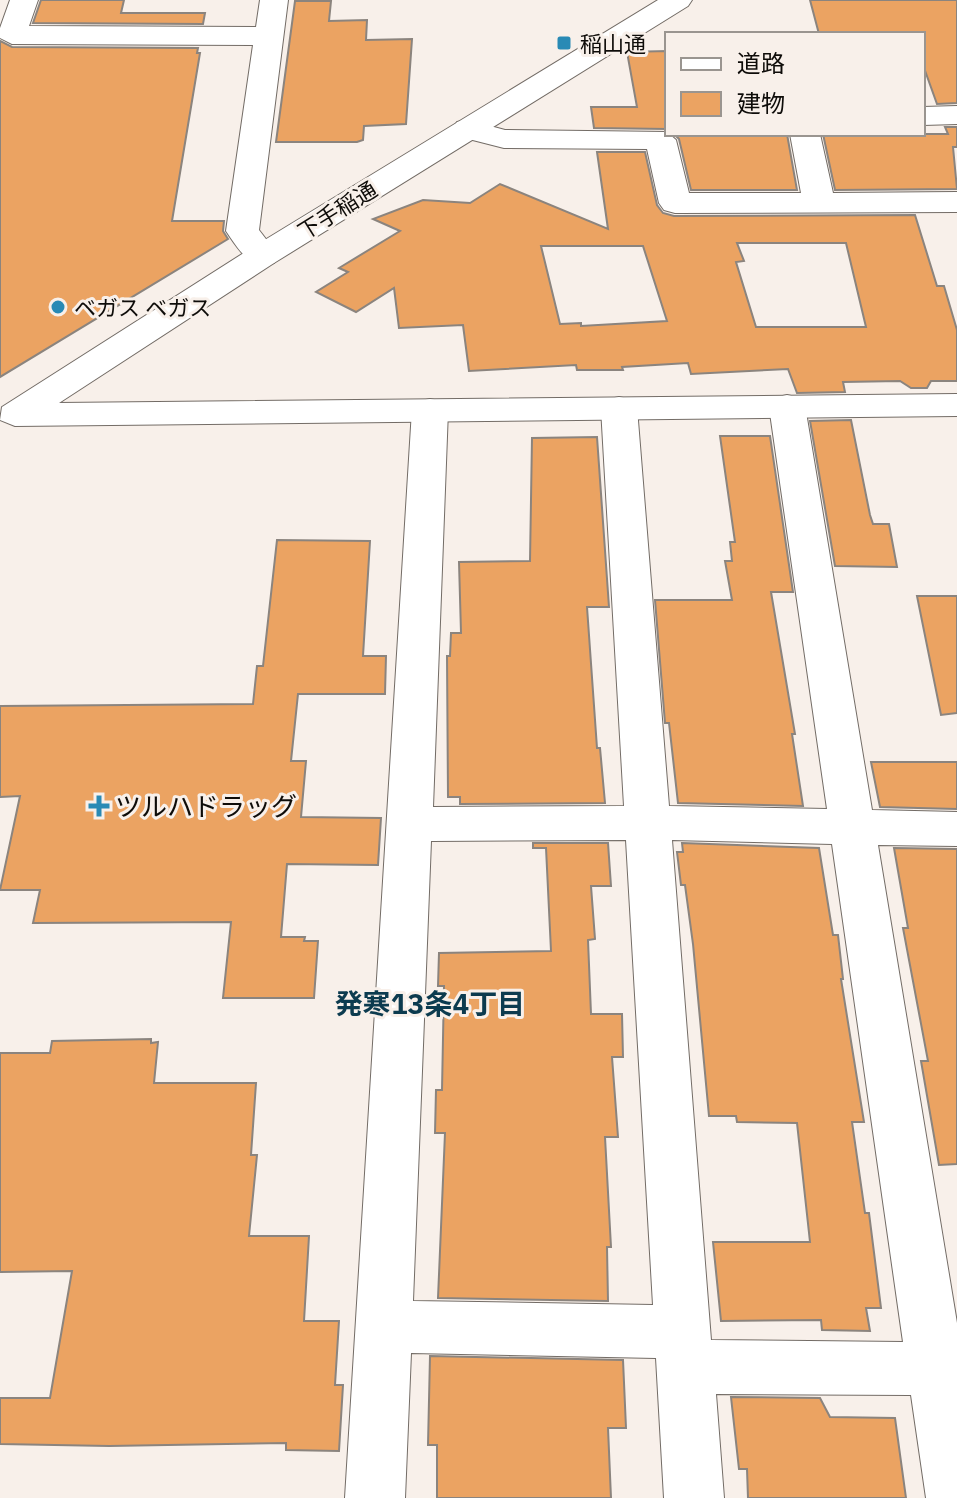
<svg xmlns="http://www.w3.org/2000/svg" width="957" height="1498" viewBox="0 0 957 1498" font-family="'IBM Plex Sans','Noto Sans JP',sans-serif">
<rect width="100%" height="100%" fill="#f8f0ea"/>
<g fill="#eba362" stroke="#8b847e" stroke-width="2" fill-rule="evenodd">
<polygon points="41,0 124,0 121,13 205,13 203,24 33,23"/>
<polygon points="810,0 957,0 957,103 937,104 923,65 923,34 819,34"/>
<polygon points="295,1 331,1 329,21 367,20 366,40 412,39 406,124 364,126 363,140 357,142 276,142"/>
<polygon points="0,41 12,47 198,48 197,53 200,53 172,221 224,221 223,231 228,239 0,377"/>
<polygon points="667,51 667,129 594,128 591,107 637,107 627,52"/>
<polygon points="945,127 957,127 957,147 953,147 957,189 835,190 823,134 948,134"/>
<polygon points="674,134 787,134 797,190 691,190 679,139"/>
<path d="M597 152H645L657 205 663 213 674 216 915 215 937 286H944L957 330V381H931L927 388H911L900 381 843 382 845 392 797 393 788 369 691 374 688 363 622 367 623 370H577L576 365 469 371 463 325 399 328 394 288 356 312 316 292 348 272 339 268 400 231 373 219 423 200 470 203 500 184 608 229ZM737 243H846L866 327H756L736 262 744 261ZM541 246H643L667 321 581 326V323L560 324Z"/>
<polygon points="851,420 870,515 873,524 889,524 897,567 835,566 810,421"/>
<polygon points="720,436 770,436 793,592 771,592 795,734 792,734 803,806 678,803 669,723 665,723 655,600 732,600 725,561 732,561 730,542 735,542"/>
<polygon points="597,437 609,607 587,607 597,748 600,748 605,803 460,804 460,797 448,797 447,656 450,656 451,633 461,633 459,562 530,561 532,438"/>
<polygon points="277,540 370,541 363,656 386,656 385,694 298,694 291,761 306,761 301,817 381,818 378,865 287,864 281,937 305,937 304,941 318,941 314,998 223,998 231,922 33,923 40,890 0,890 20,796 0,797 0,706 253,704 257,666 263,666"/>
<polygon points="917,596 957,596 957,713 941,715"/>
<polygon points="871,762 957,762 957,809 880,807"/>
<polygon points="533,843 608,843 611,886 591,886 595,939 588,940 591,1014 622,1014 623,1057 612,1057 618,1137 605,1137 611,1247 607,1247 608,1301 438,1298 445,1133 435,1133 436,1090 442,1090 444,986 438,986 439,953 551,951 546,848 533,848"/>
<polygon points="682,843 819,848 833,935 838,935 843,979 841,979 864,1122 852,1122 865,1213 869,1213 881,1308 866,1308 870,1331 822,1330 821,1320 721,1321 713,1242 810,1242 797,1123 737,1122 736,1116 709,1116 693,944 685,885 681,885 677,852 683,852"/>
<polygon points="894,848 957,849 957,1164 939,1165 921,1061 928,1061 903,928 908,928"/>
<polygon points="151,1039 151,1043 158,1042 154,1083 256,1083 251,1155 257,1155 249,1236 309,1236 304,1321 339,1321 335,1385 343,1385 339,1451 286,1450 286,1443 109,1446 0,1444 0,1398 50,1398 72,1271 0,1272 0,1053 50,1053 52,1041"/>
<polygon points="430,1356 623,1360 626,1428 608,1428 611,1498 437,1498 437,1445 428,1445"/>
<polygon points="731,1397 820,1398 830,1417 895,1418 906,1498 748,1498 747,1469 739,1469"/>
</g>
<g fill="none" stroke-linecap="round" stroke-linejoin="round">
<g stroke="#736c66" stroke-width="2">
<g id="street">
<path d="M10 0H38L29 26 256 27 260 0H288L259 230 279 256 274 263C249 269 239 250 226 231L253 45 12 44 0 38V28Z"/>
<polygon points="957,106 957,124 923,125 923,107"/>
<polygon points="468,120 505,130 667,132 676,140 689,193 801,193 790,134 820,134 833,193 957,192 957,212 675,213 664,210 659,203 647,149 504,148 457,136 453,129 457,122"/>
<path d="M787 395 800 398 805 406 872 810 957 812V846L878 845 957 1323V1498H926L911 1395 716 1394 724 1498H664L656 1358 411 1353 405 1498H345L412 410 417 402 430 399 443 402 448 410 433 807 624 806 601 408 606 400 619 397 632 400 637 408 669 806 827 809 769 406 774 398ZM626 840 653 1305 413 1301 431 841ZM672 840 832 844 903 1342 711 1340Z"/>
</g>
</g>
<g stroke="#736c66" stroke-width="2">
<polygon id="secondary" points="658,0 692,0 688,6 274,263 59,403 957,394 957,416 15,426 0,420 2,407 250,249"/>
</g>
<use href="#street" fill="#fff" fill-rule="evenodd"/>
<use href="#secondary" fill="#fff" fill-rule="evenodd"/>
</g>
<g fill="#298ab5" stroke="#f8f0ea" stroke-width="3">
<rect x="556" y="35" width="16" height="16" rx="4"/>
<circle cx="58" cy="307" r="8"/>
<path d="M95 794h8v8h8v8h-8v8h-8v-8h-8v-8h8z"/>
</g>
<g text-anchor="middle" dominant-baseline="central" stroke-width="6" stroke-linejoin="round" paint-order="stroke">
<g font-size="22" fill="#0e0c09" stroke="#f8f0ea" text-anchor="start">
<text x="580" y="43">稲山通</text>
<text x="74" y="307">ベガス ベガス</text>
</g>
<g font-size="22" fill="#0e0c09" stroke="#f8f0ea">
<text transform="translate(337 210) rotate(-32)">下手稲通</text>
</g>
<g font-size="26" fill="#0e0c09" stroke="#f8f0ea" text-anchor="start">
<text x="115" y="806">ツルハドラッグ</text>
</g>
<g font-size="28" font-weight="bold" fill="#0c3b4f" stroke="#f8f0ea">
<text x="430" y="1003">発寒13条4丁目</text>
</g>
</g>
<rect x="665" y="32" width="260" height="104" fill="#f8f0ea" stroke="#9a9590" stroke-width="2"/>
<rect x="681" y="58" width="40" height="12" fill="#ffffff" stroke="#9a9590" stroke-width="2"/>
<text x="737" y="72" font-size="24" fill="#0e0c09">道路</text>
<rect x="681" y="92" width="40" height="24" fill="#eba362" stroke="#9a9590" stroke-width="2"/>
<text x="737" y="112" font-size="24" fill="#0e0c09">建物</text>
</svg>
